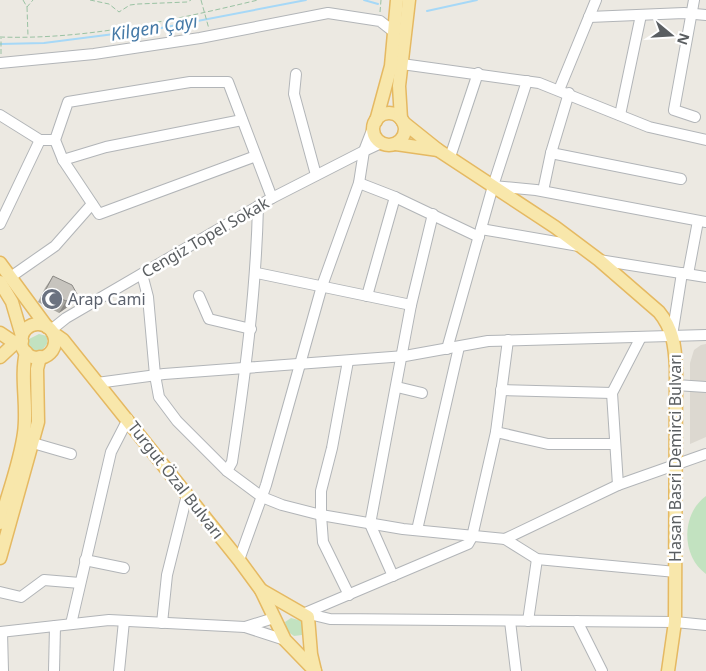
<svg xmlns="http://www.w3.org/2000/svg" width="706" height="671" viewBox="0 0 706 671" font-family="'Noto Sans',sans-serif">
<rect width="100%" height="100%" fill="#ece9e2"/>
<polygon fill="#dcd8d0" points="706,344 706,437 690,444 690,363 694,350 701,345"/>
<g fill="#c2e2c0">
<polygon points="39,334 47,336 47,344 42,350 30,352 26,348 27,340"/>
<path d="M706 496V574C681 556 681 514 706 496Z"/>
<polygon points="291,618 302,621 304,633 302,635 294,636 287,631 285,622"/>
</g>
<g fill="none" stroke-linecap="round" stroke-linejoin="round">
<g stroke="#a6d8f7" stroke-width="2">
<polyline points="364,0 378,4"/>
<polyline points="427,11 477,0"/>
<polyline points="0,44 44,43 161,28 306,0"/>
</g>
<g stroke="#b2b5b8" stroke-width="12">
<g id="minor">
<polyline points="694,0 674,110 695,117"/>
<polyline points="589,17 684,13 706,15"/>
<polyline points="0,63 94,54 200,38 328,13 380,21 394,32"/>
<polyline points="402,64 539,83 649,127 706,140"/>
<polyline points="296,74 294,94 316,175"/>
<polyline points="559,90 596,0"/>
<polyline points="0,115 40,140 55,140"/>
<polyline points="620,115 641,15"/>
<polyline points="374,125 364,151 381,143"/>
<polyline points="551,153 681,179"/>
<polyline points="256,156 99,214 63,160 55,140 68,102 190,82 228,82 272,198"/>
<polyline points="450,157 478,73"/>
<polyline points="63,160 106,147 242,120"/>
<polyline points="359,183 395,197 479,237"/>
<polyline points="493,186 536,190 706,222"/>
<polyline points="543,191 551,153 569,93"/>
<polyline points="0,224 40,140"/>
<polyline points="481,229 579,246"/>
<polyline points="599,260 706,277"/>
<polyline points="257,273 411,305"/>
<polyline points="142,274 148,297 155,375 159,397 177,421 227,471 262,497 282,505 321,515 403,529 505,539 618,485 706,454"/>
<polyline points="688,274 698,221"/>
<polyline points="12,276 55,246 92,204"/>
<polyline points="199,296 209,319 251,329"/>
<polyline points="367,296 395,197"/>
<polyline points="51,330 66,318 272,198 364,151"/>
<polyline points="672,336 682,273"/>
<polyline points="447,349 493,186 527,81"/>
<polyline points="348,361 332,448 321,491 321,515 323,542 349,595"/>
<polyline points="97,383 164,374 405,356 488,341 706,335"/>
<polyline points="676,385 706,387"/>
<polyline points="397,387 422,393"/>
<polyline points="501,390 612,393"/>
<polyline points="496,432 548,444 615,444"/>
<polyline points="33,443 71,454"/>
<path d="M227 471 232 462C245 377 256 292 258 206"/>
<polyline points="618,485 612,393 641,337"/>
<polyline points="417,530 459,347"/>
<polyline points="505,539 537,559 676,572"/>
<polyline points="85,560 124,568"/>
<polyline points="239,560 266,485 322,286 359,183 364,151"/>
<polyline points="393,576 370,524 411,305 433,214"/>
<polyline points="0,592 21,597 44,580 80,583"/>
<polyline points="305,613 330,619 675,622 706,625"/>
<polyline points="305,613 468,544 472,537 496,432 508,340"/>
<polyline points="510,621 516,671"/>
<polyline points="528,621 537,559"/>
<polyline points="577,621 602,671"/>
<polyline points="162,623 167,575 187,495"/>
<polyline points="71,624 111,452 128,419"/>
<polyline points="245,627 274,618"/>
<polyline points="0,632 109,620 245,627 285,640"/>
<polyline points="2,632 3,671"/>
<polyline points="54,671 55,626"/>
<polyline points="119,671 124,621"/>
</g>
</g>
<g stroke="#e5b962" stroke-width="15">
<g id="major">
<circle cx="389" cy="129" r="16"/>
<polyline points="401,119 399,86 409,0"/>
<polyline points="376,121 391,66 397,0"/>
<polyline points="396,144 438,150 403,122"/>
<path d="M438 150 555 227 599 260 659 312C673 329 675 346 676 368L675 622 668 671"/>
<polyline points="0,263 47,327"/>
<polyline points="0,282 12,302 22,336"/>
<circle cx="38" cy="341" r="17"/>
<polyline points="0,333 15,343"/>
<polyline points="53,333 63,340 239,560 261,590 285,640 315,671"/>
<polyline points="0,357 15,343 22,341"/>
<path d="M0 523C8 493 20 463 24 433 28 406 20 378 26 352"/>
<polyline points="0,558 38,422 37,369 40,357"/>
<polyline points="261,590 308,617 311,654 315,671"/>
</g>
</g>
<g stroke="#9ac2a3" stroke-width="1" stroke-dasharray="5 2.5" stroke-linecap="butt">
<polyline points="23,0 27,7 33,0"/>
<polyline points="90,0 109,4 119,12 130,5 138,4 187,2 191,0"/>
<polyline points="201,0 209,29"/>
<polyline points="27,7 28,36"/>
<polyline points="380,12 381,0"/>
<path d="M0 37C86 40 174 20 258 0"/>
<polyline points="1,54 1,38"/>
</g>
<use href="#minor" stroke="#fff" stroke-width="10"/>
<use href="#major" stroke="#f8e7ab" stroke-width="12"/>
</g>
<polygon fill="#aba9a3" points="53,276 77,294 69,306 59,313 38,302 45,288"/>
<polygon fill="#8b8985" points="77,294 69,306 59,313 66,301"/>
<polygon fill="#c7c4be" stroke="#8b8985" points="53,276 72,285 77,294 66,301 45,291"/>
<defs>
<g id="mosque-disc" transform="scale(1.125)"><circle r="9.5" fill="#6b7280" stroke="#fff"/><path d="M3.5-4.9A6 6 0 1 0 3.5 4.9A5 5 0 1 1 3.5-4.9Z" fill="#fff"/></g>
</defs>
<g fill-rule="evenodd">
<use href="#mosque-disc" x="52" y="299"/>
</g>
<g text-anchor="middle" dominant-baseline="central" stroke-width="5" stroke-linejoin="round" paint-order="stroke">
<g font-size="16" fill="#5a5e61" stroke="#fff">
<text transform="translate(205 237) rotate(-30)">Cengiz Topel Sokak</text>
<text transform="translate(675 458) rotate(-90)">Hasan Basri Demirci Bulvarı</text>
<text transform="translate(176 480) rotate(52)">Turgut Özal Bulvarı</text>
</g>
<g font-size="16" fill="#5b616d" stroke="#fff" text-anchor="start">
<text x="68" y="299">Arap Cami</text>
</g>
<g font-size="18" font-style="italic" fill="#467aa7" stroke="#fff">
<text transform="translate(154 27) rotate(-9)">Kilgen Çayı</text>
</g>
</g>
<g transform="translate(671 35) rotate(108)" stroke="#ffffff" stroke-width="4" paint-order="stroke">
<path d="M0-4L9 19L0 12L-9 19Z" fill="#5a5e61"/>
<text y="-8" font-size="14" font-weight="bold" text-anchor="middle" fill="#5a5e61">N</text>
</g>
</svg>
